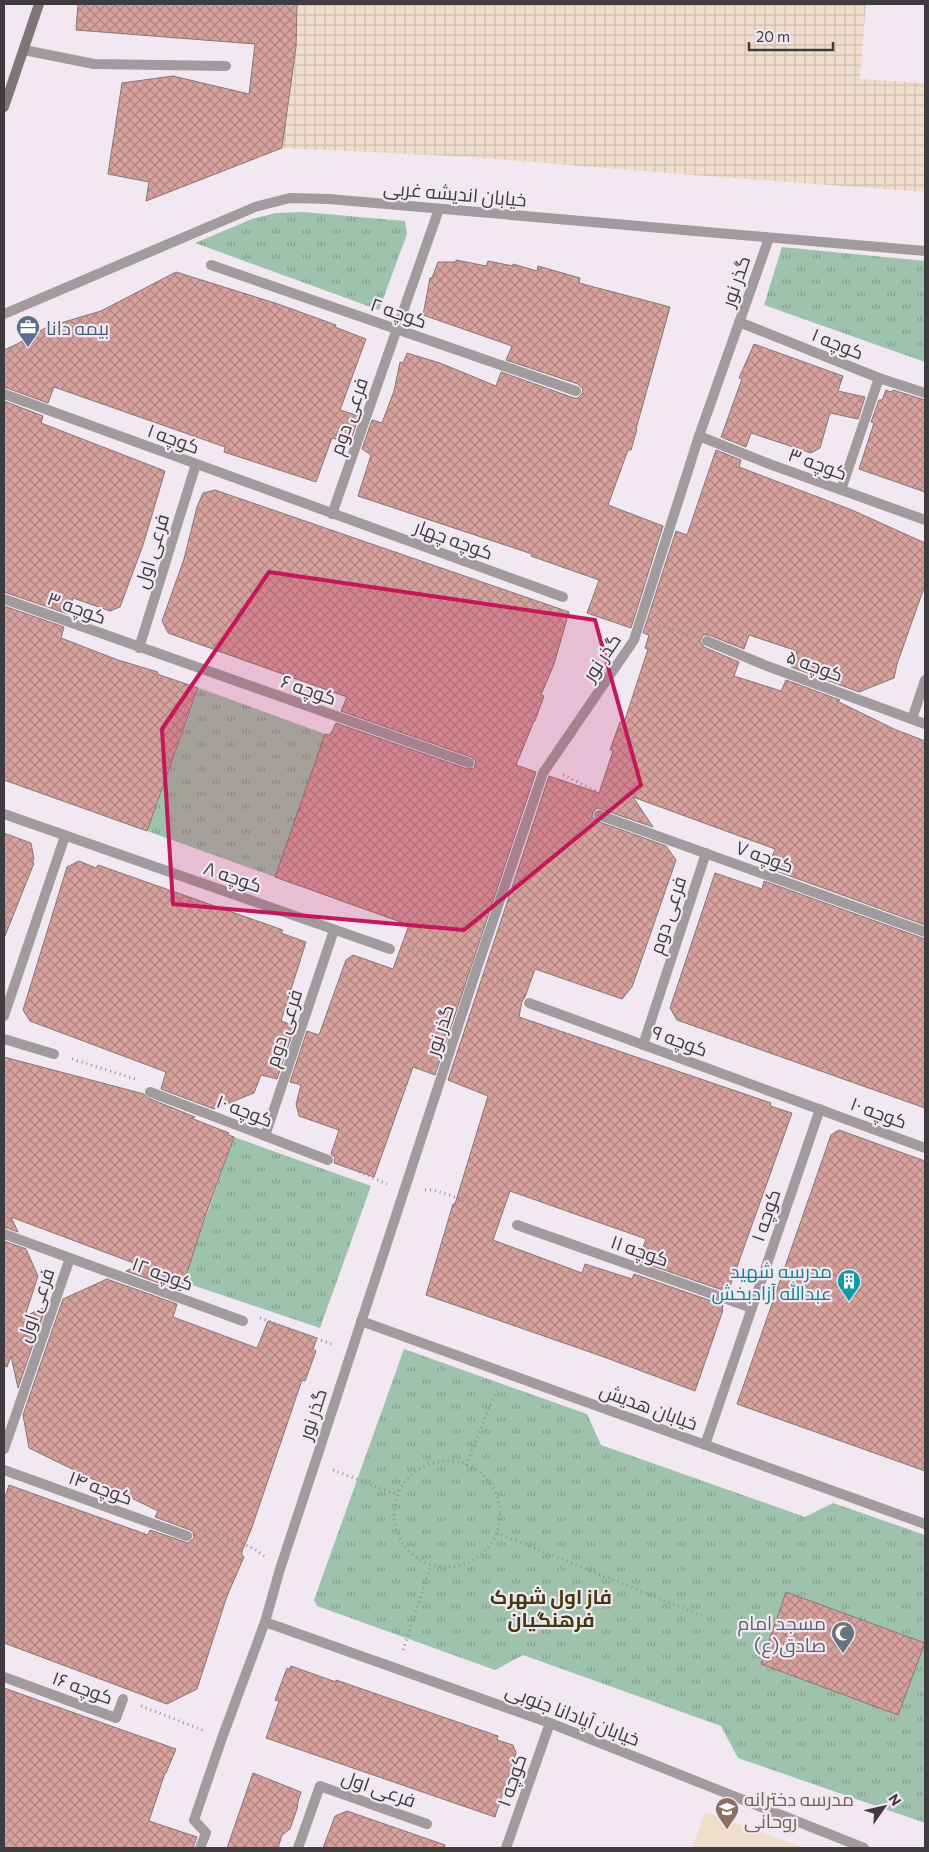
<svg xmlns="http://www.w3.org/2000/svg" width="929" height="1852" viewBox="0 0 929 1852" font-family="Commissioner,Cairo,sans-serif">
<defs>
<pattern id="industrial-grid" width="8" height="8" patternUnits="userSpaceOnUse" patternTransform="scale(1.25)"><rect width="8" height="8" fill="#f0decd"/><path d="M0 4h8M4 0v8" fill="none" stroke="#cfbfb1"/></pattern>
<pattern id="grass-tufts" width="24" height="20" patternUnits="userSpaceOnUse" patternTransform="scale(1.25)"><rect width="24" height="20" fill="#9fc2ac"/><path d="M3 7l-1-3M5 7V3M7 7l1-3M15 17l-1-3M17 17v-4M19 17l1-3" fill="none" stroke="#839f8d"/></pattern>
<pattern id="building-cross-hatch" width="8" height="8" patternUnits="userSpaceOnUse" patternTransform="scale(1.25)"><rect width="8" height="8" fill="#d7a19d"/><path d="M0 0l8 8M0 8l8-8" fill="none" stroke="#b08481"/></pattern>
</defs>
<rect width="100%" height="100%" fill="#f1e8f2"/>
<polygon fill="url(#industrial-grid)" points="297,4 866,4 860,79 925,83 925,192 680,174 472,157 282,148 290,96"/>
<polygon fill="#f0decd" points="705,1812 805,1848 692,1848"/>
<g fill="url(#grass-tufts)" fill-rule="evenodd">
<polygon points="303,212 405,221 407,234 379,310 195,243 252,219 276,213"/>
<polygon points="782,247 925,261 925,362 764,305"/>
<polygon points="199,688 325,734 275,877 147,831"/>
<polygon points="234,1137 371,1186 320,1328 183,1282"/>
<path d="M404 1349 587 1414 601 1445 805 1517 833 1503 925 1535V1823L738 1758 721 1726 523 1655 495 1670 317 1606 314 1600ZM786 1592 924 1643 898 1714 761 1664Z"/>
</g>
<g fill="url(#building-cross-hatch)" stroke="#857775">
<polygon points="78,4 297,4 296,47 282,148 146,201 149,182 108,174 122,83 173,76 249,94 255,44 76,30"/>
<polygon points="456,260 486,266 488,261 513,266 513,264 537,271 538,266 580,278 579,283 670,307 636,429 637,429 631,450 628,450 608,505 663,526 631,628 587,613 599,580 531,556 532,554 358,496 371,455 362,449 372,420 382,423 394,391 400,362 403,363 407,353 440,363 496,386 501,372 574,398 578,398 582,394 583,389 578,384 506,360 512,346 423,315 430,278 432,278 438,262 456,262"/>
<polygon points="176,272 278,304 336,325 335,327 366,339 340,410 359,416 350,443 332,438 316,482 224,452 225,447 54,387 48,403 4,387 4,350 17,344 47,327 101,311"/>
<polygon points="754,344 843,376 838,391 865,397 858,419 830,413 820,448 811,453 751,433 746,447 721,437 742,379 739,378"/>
<polygon points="886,390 891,392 893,390 925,400 925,492 859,469 874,423 871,422 879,400 882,400"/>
<polygon points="4,401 43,416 41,423 165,471 143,545 120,607 110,611 73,598 68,614 4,592"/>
<polygon points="716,450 741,460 739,467 852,510 925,543 925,585 897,664 894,678 859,692 791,667 797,651 749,635 744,649 709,635 703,635 700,641 704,647 739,662 734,676 781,691 786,680 840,700 837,701 894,729 925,741 925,925 768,868 775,849 633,797 653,827 601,809 597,808 593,812 592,817 597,821 666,846 676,860 632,987 622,999 535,969 525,997 522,1001 519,1017 771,1103 770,1106 792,1113 728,1292 638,1261 646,1239 510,1191 493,1240 582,1273 585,1264 632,1279 634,1274 723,1305 722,1310 723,1310 695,1391 604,1357 426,1295 453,1204 455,1204 488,1096 448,1080 549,776 599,793 613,751 610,750 620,722 624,723 648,649 645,648 649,635 643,633 676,531 687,535"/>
<polygon points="215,490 569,612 554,664 541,695 544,696 535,721 534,721 516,765 536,772 435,1075 413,1067 374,1177 334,1163 335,1158 331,1154 339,1130 299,1116 296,1104 301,1085 290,1082 307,1031 319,1035 346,960 353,955 393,969 409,925 275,877 325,734 330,735 336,723 467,769 474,768 476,761 471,757 341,711 347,697 168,633 162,621 184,559 197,507 203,493"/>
<polygon points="4,606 64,627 61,638 118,660 158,672 157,674 198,688 147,831 4,780"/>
<polygon points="4,833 31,843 34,859 32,863 34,863 5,936"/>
<polygon points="79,861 96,868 98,865 283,930 281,933 306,942 281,1021 295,1026 277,1079 261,1075 254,1093 214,1109 161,1089 166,1072 30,1021 23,1010 67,867"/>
<polygon points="715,873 762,889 764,881 925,939 925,1108 677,1020 670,1008"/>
<polygon points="4,1057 144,1094 148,1098 195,1117 191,1118 229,1133 228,1135 234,1137 208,1208 181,1291 126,1271 139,1265 11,1217 18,1232 4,1227"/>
<polygon points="839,1130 925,1161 925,1471 737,1404 831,1135"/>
<polygon points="4,1241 26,1249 38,1276 25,1316 46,1307 18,1388 11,1356 7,1367 4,1366"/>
<polygon points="107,1279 177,1304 173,1317 257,1348 268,1321 317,1338 313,1349 316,1351 305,1381 302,1380 251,1530 242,1551 242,1555 244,1557 227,1596 197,1689 167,1704 4,1643 4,1500 9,1485 148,1535 150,1530 188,1543 194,1538 193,1532 190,1530 155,1517 158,1511 29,1448 23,1415 63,1299"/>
<polygon points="786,1592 925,1643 898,1715 761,1664"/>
<polygon points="291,1666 336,1682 336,1680 498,1736 497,1740 513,1745 516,1753 495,1817 266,1738 279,1701 275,1700 287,1668 290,1669"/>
<polygon points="4,1688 176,1749 166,1773 165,1773 149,1821 197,1837 193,1848 4,1848"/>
<polygon points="253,1773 301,1792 297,1805 298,1806 290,1829 282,1835 278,1848 227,1848"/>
<polygon points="347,1811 445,1845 444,1848 323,1848 335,1816"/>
</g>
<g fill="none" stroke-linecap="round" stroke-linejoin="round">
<g stroke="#969097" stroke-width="3" stroke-dasharray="1 4" stroke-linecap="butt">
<polyline points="659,625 691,636"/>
<polyline points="485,768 522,780"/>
<polyline points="563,775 605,795"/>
<polyline points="408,948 459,965"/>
<polyline points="493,977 521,986"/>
<polyline points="72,1059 135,1079"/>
<polyline points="345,1166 387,1184"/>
<polyline points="425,1190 434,1190 502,1213"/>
<polyline points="260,1318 334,1345"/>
<circle cx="447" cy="1514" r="53"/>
<polyline points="466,1465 497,1389"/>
<polyline points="333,1470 398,1495"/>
<polyline points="204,1530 253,1548 264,1556"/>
<polyline points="497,1533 705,1617"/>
<polyline points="403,1650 431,1565"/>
<polyline points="141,1706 205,1731"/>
</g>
<g stroke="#a29b9d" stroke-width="10">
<polyline points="24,50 94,64 226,66"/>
<polyline points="211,265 576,391"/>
<polyline points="4,314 255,207 290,198 329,199 925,251"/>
<polyline points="739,322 879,378 925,393"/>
<polyline points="4,394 563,597"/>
<polyline points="699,436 772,465 925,520"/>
<polyline points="841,490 879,378"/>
<polyline points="332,514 439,209"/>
<polyline points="4,599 469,763"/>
<polyline points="707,641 767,666 925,724"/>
<polyline points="139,648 196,464"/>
<polyline points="912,719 925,680"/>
<polyline points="4,814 390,949"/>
<polyline points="599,815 925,932"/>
<polyline points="529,1003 925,1148"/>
<polyline points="4,1016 65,836"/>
<polyline points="4,1039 54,1054"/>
<polyline points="643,1045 706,853"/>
<polyline points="150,1092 328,1160"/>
<polyline points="265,1136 334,930"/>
<polyline points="517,1225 752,1308"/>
<polyline points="4,1234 243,1321"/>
<polyline points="361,1321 925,1524"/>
<polyline points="705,1445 820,1109"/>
<polyline points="4,1449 70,1258"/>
<polyline points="4,1470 187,1536"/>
<polyline points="265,1622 550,1723 864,1848"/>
<polyline points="4,1677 116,1718 123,1699"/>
<polyline points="200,1848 206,1833 194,1820 222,1738 265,1622 280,1569 315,1463 476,971 543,773 634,640 699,436 769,238"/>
<polyline points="298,1848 320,1786 427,1824"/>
<polyline points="506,1848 550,1723"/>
</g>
<polyline stroke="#7e7577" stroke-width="10" points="4,107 39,4"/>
</g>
<path fill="#c2185b" fill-opacity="0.2" stroke="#c2185b" stroke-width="4" stroke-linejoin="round" d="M269 572 595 620 641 785 464 930 173 904 162 729Z"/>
<defs>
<g id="office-pin" transform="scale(1.25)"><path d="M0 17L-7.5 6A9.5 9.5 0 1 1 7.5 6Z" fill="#5c6f8a" stroke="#f1e8f2"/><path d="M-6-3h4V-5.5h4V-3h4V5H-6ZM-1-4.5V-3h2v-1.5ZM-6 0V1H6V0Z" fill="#fff"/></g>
<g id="building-pin" transform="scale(1.25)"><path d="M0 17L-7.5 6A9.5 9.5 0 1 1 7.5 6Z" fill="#0f9aa8" stroke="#f1e8f2"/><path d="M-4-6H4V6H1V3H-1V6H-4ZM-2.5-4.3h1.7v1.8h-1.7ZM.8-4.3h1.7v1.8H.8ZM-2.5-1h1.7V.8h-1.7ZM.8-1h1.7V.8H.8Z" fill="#fff"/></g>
<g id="mosque-pin" transform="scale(1.25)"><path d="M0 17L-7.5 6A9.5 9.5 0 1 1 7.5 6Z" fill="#6b7280" stroke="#f1e8f2"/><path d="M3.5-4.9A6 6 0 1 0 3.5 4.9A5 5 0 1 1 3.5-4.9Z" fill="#fff"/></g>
<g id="school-pin" transform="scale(1.25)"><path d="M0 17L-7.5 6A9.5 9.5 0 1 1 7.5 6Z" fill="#8d6e63" stroke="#f1e8f2"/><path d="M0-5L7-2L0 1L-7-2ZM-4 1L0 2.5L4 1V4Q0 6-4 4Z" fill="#fff"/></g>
</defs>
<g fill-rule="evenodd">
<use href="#office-pin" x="28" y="327"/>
<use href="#building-pin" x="849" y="1281"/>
<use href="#mosque-pin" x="843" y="1633"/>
<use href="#school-pin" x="727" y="1809"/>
</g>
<g text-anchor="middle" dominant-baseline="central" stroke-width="4.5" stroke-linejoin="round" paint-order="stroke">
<g font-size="19" fill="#3f3c40" stroke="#f1e8f2">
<text transform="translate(455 193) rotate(5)">خیابان اندیشه غربی</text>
<text transform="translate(735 281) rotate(-71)">گذر نور</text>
<text transform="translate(399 312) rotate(19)">کوچه ۲</text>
<text transform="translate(838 343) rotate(22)">کوچه ۱</text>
<text transform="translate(348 416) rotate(-71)">فرعی دوم</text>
<text transform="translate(174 438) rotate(20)">کوچه ۱</text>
<text transform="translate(818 463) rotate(20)">کوچه ۳</text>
<text transform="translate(454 539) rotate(20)">کوچه چهار</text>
<text transform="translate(151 551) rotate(-73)">فرعی اول</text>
<text transform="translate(77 607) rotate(20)">کوچه ۳</text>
<text transform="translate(601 657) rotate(-56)">گذر نور</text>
<text transform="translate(815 665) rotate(20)">کوچه ۵</text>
<text transform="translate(309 689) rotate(19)">کوچه ۶</text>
<text transform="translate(765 856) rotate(20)">کوچه ۷</text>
<text transform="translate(233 876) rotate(19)">کوچه ۸</text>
<text transform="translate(667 915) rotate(-72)">فرعی دوم</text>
<text transform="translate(283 1028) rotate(-72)">فرعی دوم</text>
<text transform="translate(439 1030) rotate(-72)">گذر نور</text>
<text transform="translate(680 1040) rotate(20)">کوچه ۹</text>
<text transform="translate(245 1110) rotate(21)">کوچه ۱۰</text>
<text transform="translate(879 1112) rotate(20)">کوچه ۱۰</text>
<text transform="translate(765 1215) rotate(-71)">کوچه ۱</text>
<text transform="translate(640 1250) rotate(19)">کوچه ۱۱</text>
<text transform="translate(163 1273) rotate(20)">کوچه ۱۲</text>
<text transform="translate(35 1305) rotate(-71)">فرعی اول</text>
<text transform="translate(649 1406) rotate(20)">خیابان هدیش</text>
<text transform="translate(312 1414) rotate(-72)">گذر نور</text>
<text transform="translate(101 1487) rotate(20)">کوچه ۱۴</text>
<text transform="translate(83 1687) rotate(20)">کوچه ۱۶</text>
<text transform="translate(573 1714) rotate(21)">خیابان آپادانا جنوبی</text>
<text transform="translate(511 1780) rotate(-71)">کوچه ۱</text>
<text transform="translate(379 1788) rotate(19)">فرعی اول</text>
</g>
<g font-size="19" fill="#4e5e75" stroke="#f1e8f2" text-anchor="start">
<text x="46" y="327">بیمه دانا</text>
</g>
<g font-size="19" fill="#0d838f" stroke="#f1e8f2" text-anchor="end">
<text x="832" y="1270">مدرسه شهید<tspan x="832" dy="22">عبدالله آزادبخش</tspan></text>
</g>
<g font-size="19" fill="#5b616d" stroke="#f1e8f2" text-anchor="end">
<text x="826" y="1622">مسجد امام<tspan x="826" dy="22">صادق(ع)</tspan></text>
</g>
<g font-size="19" fill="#785e54" stroke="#f1e8f2" text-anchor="start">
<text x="744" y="1798">مدرسه دخترانه<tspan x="744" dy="22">روحانی</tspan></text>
</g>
<g font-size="20" font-weight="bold" fill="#43390f" stroke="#f1e8f2">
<text x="551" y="1596">فاز اول شهرک<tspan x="551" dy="23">فرهنگیان</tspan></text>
</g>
</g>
<rect width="929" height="1852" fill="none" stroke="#3f3c40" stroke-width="10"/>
<g transform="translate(884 1807) rotate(56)" stroke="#f1e8f2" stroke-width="4" paint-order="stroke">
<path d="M0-4L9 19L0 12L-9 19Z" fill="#3f3c40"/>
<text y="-8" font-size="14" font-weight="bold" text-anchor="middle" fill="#3f3c40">N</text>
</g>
<path d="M749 42v8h84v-8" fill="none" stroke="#3f3c40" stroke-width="2.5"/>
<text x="756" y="42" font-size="15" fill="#3f3c40" stroke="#f1e8f2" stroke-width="4" paint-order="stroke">20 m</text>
</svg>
